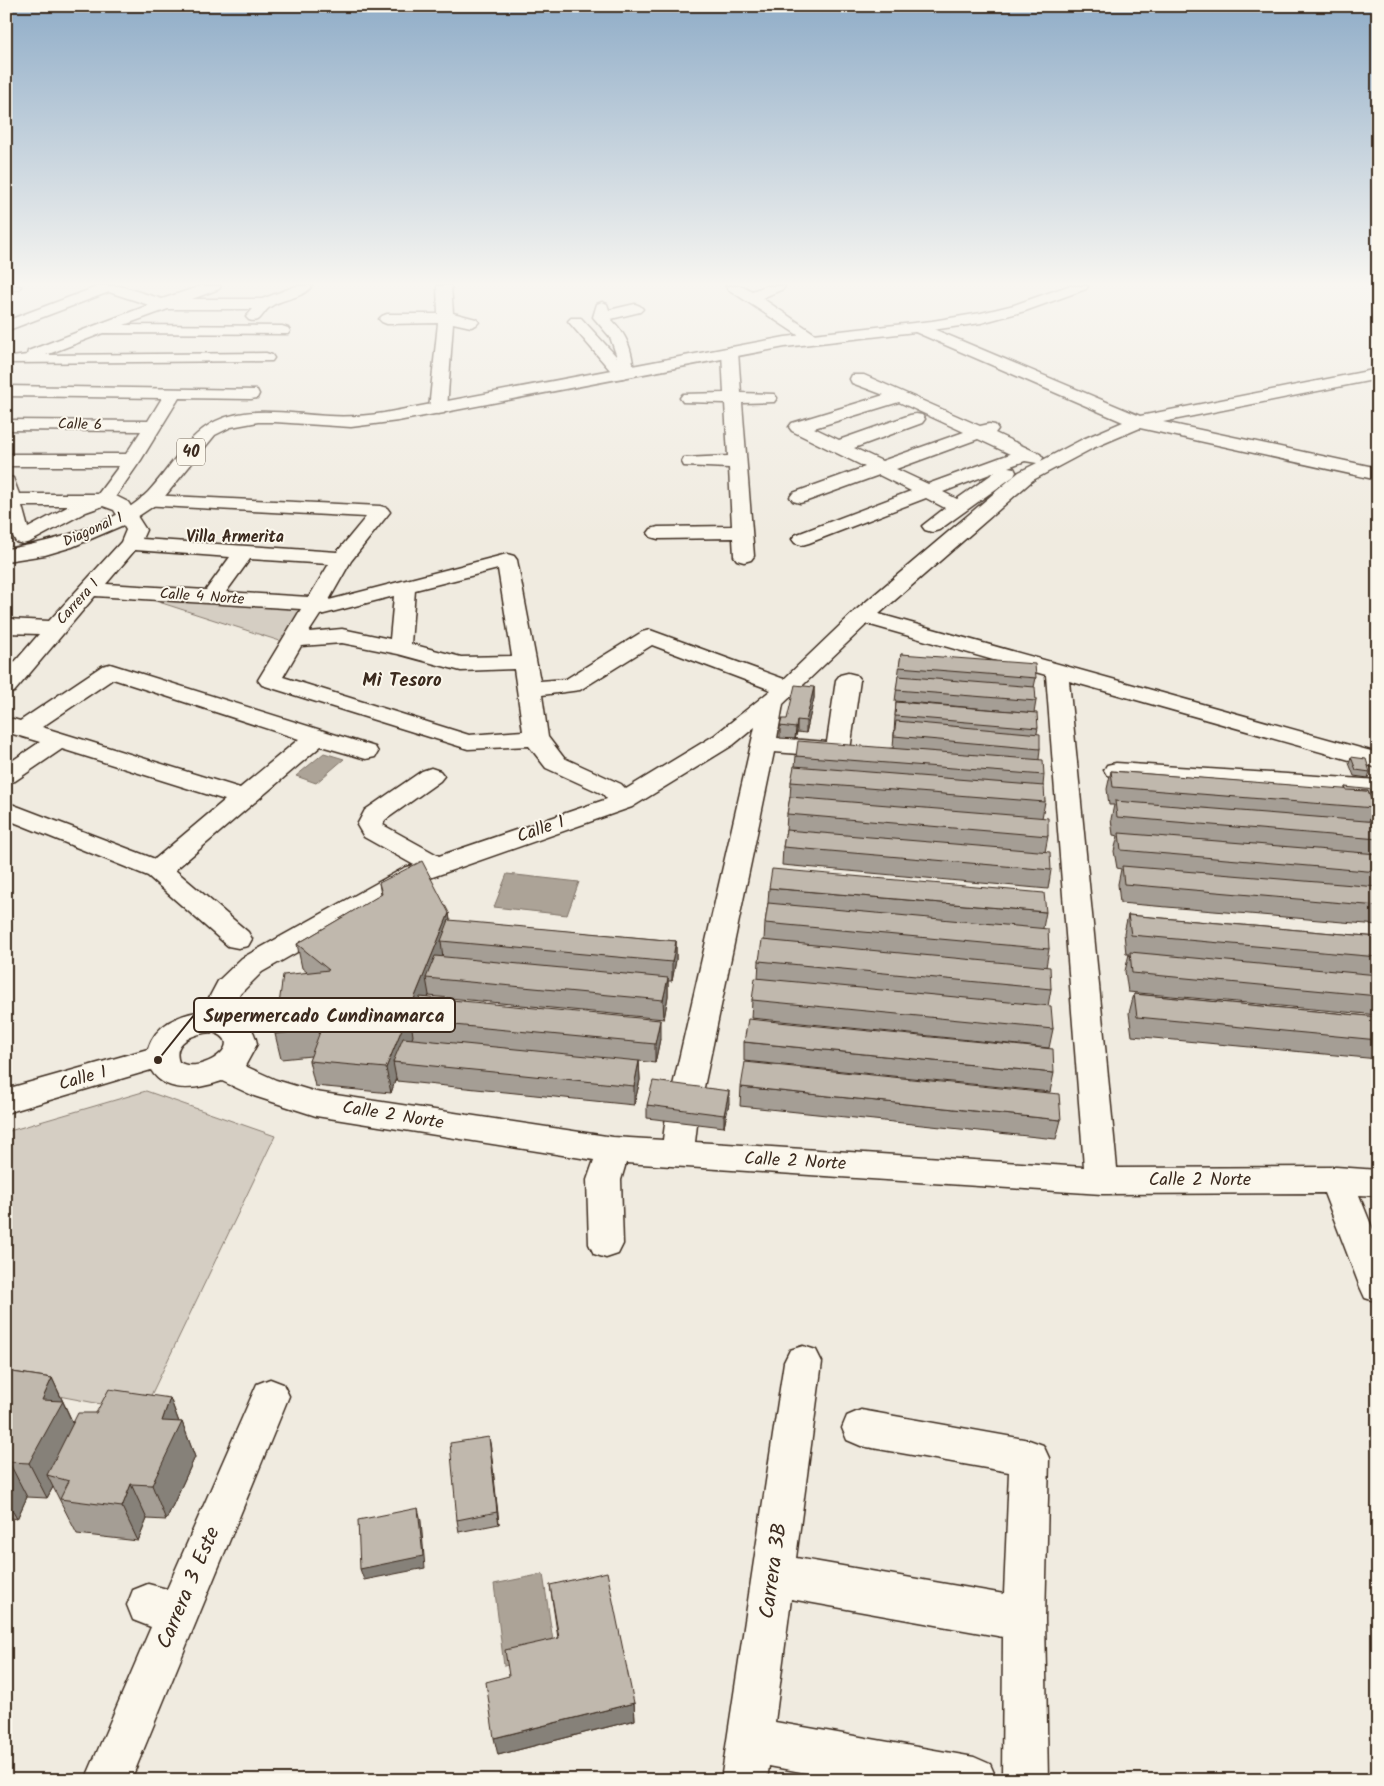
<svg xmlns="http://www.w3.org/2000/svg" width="1384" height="1786" viewBox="0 0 1384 1786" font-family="Kalam,sans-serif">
<rect width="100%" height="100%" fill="#f0ebe0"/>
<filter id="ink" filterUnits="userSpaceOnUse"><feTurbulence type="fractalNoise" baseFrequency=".02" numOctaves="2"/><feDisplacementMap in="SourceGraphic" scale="10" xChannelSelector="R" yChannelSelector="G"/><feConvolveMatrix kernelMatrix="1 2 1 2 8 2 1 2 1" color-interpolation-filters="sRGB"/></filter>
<g filter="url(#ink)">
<g fill="#d5cec3" stroke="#887c70">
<polygon points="137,595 306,604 283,642"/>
<polygon points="146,1091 275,1136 143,1412 6,1386 6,1132"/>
</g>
<g fill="#aca397" stroke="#7f7367">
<polygon points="324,753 344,759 316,783 296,776"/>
<polygon points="507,874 579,882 567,915 494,907"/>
<polygon points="543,1574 555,1654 504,1666 494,1584"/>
</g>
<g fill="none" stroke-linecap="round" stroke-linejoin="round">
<g stroke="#3b2a1e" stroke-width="3">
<g id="minor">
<polygon points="6,286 21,286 19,289 6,291"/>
<path d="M99 286H120L162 299 201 286H221L219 289 192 299H262L296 286H312C303 299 282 298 270 307 261 313 262 324 249 320L246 317 253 309H168L124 325 282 326 288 328 290 331 288 334 103 333 46 355 266 353 272 355 274 358 272 361 12 363 10 360 12 357 27 355 28 351 149 305 109 292 6 331V321Z"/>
<polygon points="437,286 451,286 453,313 476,319 479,322 476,325 471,327 453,323 447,409 444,413 438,414 432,413 429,409 438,323 387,324 382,322 379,319 382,316 387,314 438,314"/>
<polygon points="726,286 743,286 752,291 766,286 785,286 783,289 762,298 821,338 819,341 807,341 728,289"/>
<path d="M602 302 607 304 609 310 635 304 640 306 643 309 640 312 611 319C627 335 632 349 634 372L632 375 622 378 616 377 568 321 571 318H581L617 357 610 337 593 317 597 304Z"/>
<path d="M919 323 1140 416 1378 369V379L1163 422 1378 468V480L1140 428 1093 448 1033 480 879 614 1378 753V768L1069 681 1117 1168 1336 1167 1378 1170V1196L1359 1195 1378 1242V1302L1365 1298 1360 1287 1324 1193 1102 1194 626 1163 621 1180 623 1244 618 1254 606 1258 594 1254 589 1244 587 1180 594 1160 316 1116 254 1096 222 1081C198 1089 166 1095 151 1070L6 1113V1089L148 1049C156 1024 178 1015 202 1011L218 981 242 958 404 868 414 865 364 837 357 825 365 810 422 771 431 768 440 771 444 776 440 781 385 820 383 825 439 856 607 799 603 794 546 768 529 746 468 749 262 685 258 680 301 609 95 596 14 692 6 694V672L39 634 6 633V619L49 621 121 542 126 530 114 510 103 506 86 512 30 542 23 544 16 542 6 523V476L13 478 19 494H98L119 466H6V454H126L141 431 6 430V420L148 421 162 398 6 396V386L257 390 259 394 257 398 251 399 179 398 141 460 116 496 128 502 146 530 142 539 337 552 366 517 142 505 139 501 142 497 149 495 380 506 387 508 390 512 351 561 329 600 507 554 514 556 517 560 540 681 566 679 642 632 650 630 784 679 855 611 1019 472 1037 463 1025 461 1008 467 1014 468 1016 472 1014 476 939 530 932 532 925 530 922 526 945 508 926 498 809 543 802 545 795 543 792 539 795 535 911 491 879 475 807 501 800 503 793 501 790 497 793 493 865 467 792 431 789 427 792 423 884 395 852 383 850 379 852 375H864L980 426 989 424 995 425 998 429 995 433 1040 454 1043 458 1041 461 1081 440 1123 422 913 331 911 328 913 325ZM899 402 964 432 882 461 854 448 922 423 925 419 922 415 916 414 910 415 839 440 814 428ZM978 439 1010 454 928 484 896 469ZM995 472 957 499 943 492ZM22 506H69L28 528ZM135 550 230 557 206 590 106 584ZM250 559 329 564 309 597 226 592ZM498 569 512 656 461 657 411 644 415 590ZM394 596 390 639 342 629 309 632 320 615ZM867 624 1046 675 1084 1167 695 1142 698 1116 774 752 838 757 847 755 850 750 860 680 856 675 848 673 840 675 836 680 827 742 777 738 783 704ZM342 643 398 654 461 671 514 669 523 731 469 735 283 677 301 646ZM652 645 771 690 715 735 626 789 621 784 564 758 548 737 542 695 580 690ZM755 727 666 1116 663 1140 613 1137 316 1092 276 1080 245 1066 257 1044C254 1027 246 1020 230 1015L240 994 262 972 424 880 632 807 733 745ZM212 1032C250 1042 200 1076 179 1062 171 1041 196 1033 212 1032Z"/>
<polygon points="730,347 736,349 738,352 741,393 774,394 777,398 774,402 742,403 754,556 751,560 744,562 737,560 734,556 733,538 658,539 651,537 648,533 651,529 658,527 732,526 729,468 684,466 682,462 684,458 728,456 725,403 683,402 680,398 683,394 724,393 722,352 724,349"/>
<path d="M110 664 375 747 378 752 375 757 366 759 321 746 175 870 248 932 252 939 248 946 238 948 228 946 148 876 6 819V802L155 859 225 800 62 749 15 781 6 783V765L40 742 6 732V720L13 719 20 721 102 666ZM113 679 299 739 240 788 42 727Z"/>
<polygon points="1116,763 1378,780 1378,796 1116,777 1107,775 1104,770 1107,765"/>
<polygon points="803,1346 816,1350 822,1362 796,1558 1004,1594 1009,1472 861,1446 847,1440 842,1428 847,1416 861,1410 1029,1440 1043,1445 1049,1458 1045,1619 1048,1780 1002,1780 1003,1637 791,1599 775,1722 974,1757 990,1764 997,1780 844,1780 769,1766 767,1780 721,1780 784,1362 790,1350"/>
<polygon points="270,1379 283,1384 289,1396 131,1780 85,1780 151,1627 133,1620 127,1605 133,1590 148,1584 167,1589 257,1384"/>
</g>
</g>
<g stroke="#3b2a1e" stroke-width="3">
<path id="major" d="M1068 286H1088L1086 289 1025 311 981 323 932 330 785 347 398 421 351 427 275 422H258L231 427 215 435 161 501 128 523 72 547 45 555 6 561V549C50 543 117 524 148 492 169 470 188 434 216 421 250 405 291 414 328 416 347 417 366 416 384 413L785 337 932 321 981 313 1014 305Z"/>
</g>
<use href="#minor" fill="#fbf7ec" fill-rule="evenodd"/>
<use href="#major" fill="#fbf7ec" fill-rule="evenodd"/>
</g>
<g fill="#a59e95" stroke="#3b2a1e">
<polygon points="901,654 1036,678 1034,687 1036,701 1034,713 895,701"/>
<polygon points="814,687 814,698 806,733 797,732 795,739 780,738 780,726 787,719"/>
<polygon points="896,702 1038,728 1037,733 1040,749 1039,759 1044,775 1043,786 1045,802 1042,818 1048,836 1045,852 1051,870 1048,889 782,865 783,847 786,830 787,814 790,797 791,782 795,766 796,756 893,748"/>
<polygon points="1351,757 1370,772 1368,778 1354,776 1349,763"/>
<polygon points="1111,771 1345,790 1345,787 1377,795 1375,801 1371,800 1374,808 1369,821 1378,822 1378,925 1120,903 1118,884 1121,869 1117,868 1114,851 1118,836 1113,835 1111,819 1114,805 1109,805 1107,789"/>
<polygon points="379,883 449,913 450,921 676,941 676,960 672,981 668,981 668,996 664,1019 429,996 429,995 428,998 660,1039 655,1063 639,1061 640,1080 634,1105 397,1081 396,1078 391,1093 315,1086 309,1061 311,1056 281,1059 275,1034 307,972 302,968 297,944 381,895"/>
<polygon points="769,888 1046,912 1043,928 1049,949 1046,967 1051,989 1048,1006 1053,1029 1049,1048 751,1018 752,1000 758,978 759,961 764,940 765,923 768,903"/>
<polygon points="1128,915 1378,937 1378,1015 1128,992 1125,971 1129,954 1126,954 1124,933"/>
<polygon points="1134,994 1378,1017 1378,1059 1132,1036 1129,1013"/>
<polygon points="744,1042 1054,1073 1050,1092 744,1061"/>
<polygon points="741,1087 1061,1120 1056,1139 740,1106"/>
<polygon points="729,1103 724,1127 647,1118 647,1105"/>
<polygon points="6,1371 52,1378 73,1423 96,1413 170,1398 179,1422 182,1422 195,1457 166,1520 147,1519 138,1541 77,1534 53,1487 47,1498 27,1497 17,1519 6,1517"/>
<polygon points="489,1437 499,1524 459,1532 457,1520"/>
<polygon points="550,1585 634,1703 635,1720 498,1755 509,1676 558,1638"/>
</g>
<g fill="#868179" stroke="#3b2a1e">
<polygon points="814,687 814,698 806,733 806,721"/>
<polygon points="797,720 797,732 795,739 796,728"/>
<polygon points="449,913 452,937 441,941 443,959 426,978 429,995 419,1021 411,1021 413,1036 402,1063 393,1062 396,1078 391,1093 386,1068"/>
<polygon points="676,941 676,960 672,981 672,962"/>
<polygon points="668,978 668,996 664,1019 663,1000"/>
<polygon points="660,1020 660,1039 655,1063 655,1044"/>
<polygon points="639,1061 640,1080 634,1105 634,1086"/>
<polygon points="729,1091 729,1103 724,1127 724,1115"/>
<polygon points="52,1378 79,1437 47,1475 53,1487 47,1498 29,1463 42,1400"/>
<polygon points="170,1398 180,1425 182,1422 195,1457 166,1520 152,1485 162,1421"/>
<polygon points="489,1437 491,1449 499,1524 497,1512"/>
<polygon points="9,1462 27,1497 17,1519 6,1499 6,1468"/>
<polygon points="131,1484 147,1519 138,1541 122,1507"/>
<polygon points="418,1508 421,1521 425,1568 364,1580 360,1569"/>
<polygon points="634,1703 635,1720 498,1755 494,1738"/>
</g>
<g fill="#c0b8ad" stroke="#3b2a1e">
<polygon points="901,654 1035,664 1036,678 899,667"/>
<polygon points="898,676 1035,687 1036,701 896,690"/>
<polygon points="795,685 814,687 806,721 797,720 796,728 780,726 782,719 787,719"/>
<polygon points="896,702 1037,713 1038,728 895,716"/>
<polygon points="896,721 1040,734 1040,749 894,736"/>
<polygon points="798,741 1043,760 1044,775 796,756"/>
<polygon points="1351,757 1366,759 1370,772 1356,770"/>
<polygon points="794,766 1044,786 1045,802 791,782"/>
<polygon points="1111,771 1368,791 1374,808 1113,787"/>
<polygon points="1345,787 1375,790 1377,795 1369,794 1368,791 1346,790"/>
<polygon points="790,797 1048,818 1048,836 787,814"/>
<polygon points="1115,801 1378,822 1378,839 1117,817"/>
<polygon points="786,830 1050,852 1051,870 783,847"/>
<polygon points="1119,833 1378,854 1378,872 1121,850"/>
<polygon points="422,861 449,913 386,1068 309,1061 321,1029 275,1034 283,975 329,970 297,944 382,894 379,883"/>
<polygon points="1122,866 1378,887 1378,906 1124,884"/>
<polygon points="772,869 1044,893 1046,912 769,888"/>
<polygon points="768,903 1048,929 1049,949 765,923"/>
<polygon points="1128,915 1378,937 1378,957 1131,935"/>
<polygon points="449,920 676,941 672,962 441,941"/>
<polygon points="762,940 1050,967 1051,989 759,961"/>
<polygon points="1130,952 1378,975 1378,996 1132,973"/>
<polygon points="435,956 668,978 663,1000 426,978"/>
<polygon points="755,978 1051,1006 1053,1029 752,1000"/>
<polygon points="1134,994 1378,1017 1378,1040 1137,1017"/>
<polygon points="420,997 660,1020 655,1044 411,1021"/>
<polygon points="748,1019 1053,1049 1054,1073 744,1042"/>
<polygon points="403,1038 639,1061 634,1086 393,1062"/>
<polygon points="745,1062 1059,1094 1061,1120 741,1087"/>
<polygon points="653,1081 729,1091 724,1115 647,1105"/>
<polygon points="6,1371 52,1378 42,1400 63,1401 29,1463 9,1462 6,1468"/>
<polygon points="109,1389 170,1398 162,1421 182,1422 152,1485 131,1484 122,1507 60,1499 69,1481 47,1475 78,1413 96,1413"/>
<polygon points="489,1437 497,1512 457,1520 450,1443"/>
<polygon points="418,1508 423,1556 360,1569 358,1520"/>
<polygon points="607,1572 634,1703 494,1738 486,1682 509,1676 505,1650 559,1638 550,1585"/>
</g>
</g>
<linearGradient id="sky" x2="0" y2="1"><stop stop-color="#90adc8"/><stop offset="0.53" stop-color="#f8f6f1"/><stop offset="1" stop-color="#f8f6f1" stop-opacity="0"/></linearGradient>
<rect width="1384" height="536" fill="url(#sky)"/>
<g text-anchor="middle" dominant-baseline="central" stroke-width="4" stroke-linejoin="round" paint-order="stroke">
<g font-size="15" fill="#3b2a1e" stroke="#fbf7ec">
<text transform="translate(80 425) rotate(1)">Calle 6</text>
<text transform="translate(93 530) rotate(-24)">Diagonal 1</text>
<text transform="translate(202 597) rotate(4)">Calle 4 Norte</text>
<text transform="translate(78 602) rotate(-48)">Carrera 1</text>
</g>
<rect fill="#fbf7ec" stroke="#75685c" stroke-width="1" x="177" y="438.5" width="28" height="27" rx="4"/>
<g font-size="16" font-weight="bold" fill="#3b2a1e">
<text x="191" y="452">40</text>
</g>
<g font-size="16" font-weight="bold" fill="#3b2a1e" stroke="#fbf7ec">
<text x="235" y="537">Villa Armerita</text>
</g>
<g font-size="18" fill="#3b2a1e" stroke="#fbf7ec">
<text transform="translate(541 830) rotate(-19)">Calle 1</text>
<text transform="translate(83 1079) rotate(-16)">Calle 1</text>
<text transform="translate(393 1116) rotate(9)">Calle 2 Norte</text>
<text transform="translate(795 1162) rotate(3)">Calle 2 Norte</text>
<text x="1200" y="1180">Calle 2 Norte</text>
</g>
<g font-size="19" font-weight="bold" fill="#3b2a1e" stroke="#fbf7ec">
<text x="402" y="681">Mi Tesoro</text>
</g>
<g font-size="21" fill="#3b2a1e" stroke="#fbf7ec">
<text transform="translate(774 1571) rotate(-82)">Carrera 3B</text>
<text transform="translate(189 1588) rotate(-67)">Carrera 3 Este</text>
</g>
</g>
<path fill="none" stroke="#3b2a1e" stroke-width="2" d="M158 1060L194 1015"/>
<circle fill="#3b2a1e" stroke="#fbf7ec" stroke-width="2" cx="158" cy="1060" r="5"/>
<rect fill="#fbf7ec" stroke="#3b2a1e" stroke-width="2" x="194" y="998" width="261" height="34" rx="5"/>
<g font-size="19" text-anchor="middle" font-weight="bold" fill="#3b2a1e">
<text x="324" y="1022">Supermercado Cundinamarca</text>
</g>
<rect width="1384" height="1786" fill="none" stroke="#fbf7ec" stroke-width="25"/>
<rect x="12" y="12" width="1359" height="1761" fill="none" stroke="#3b2a1e" stroke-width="2" filter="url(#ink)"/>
</svg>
